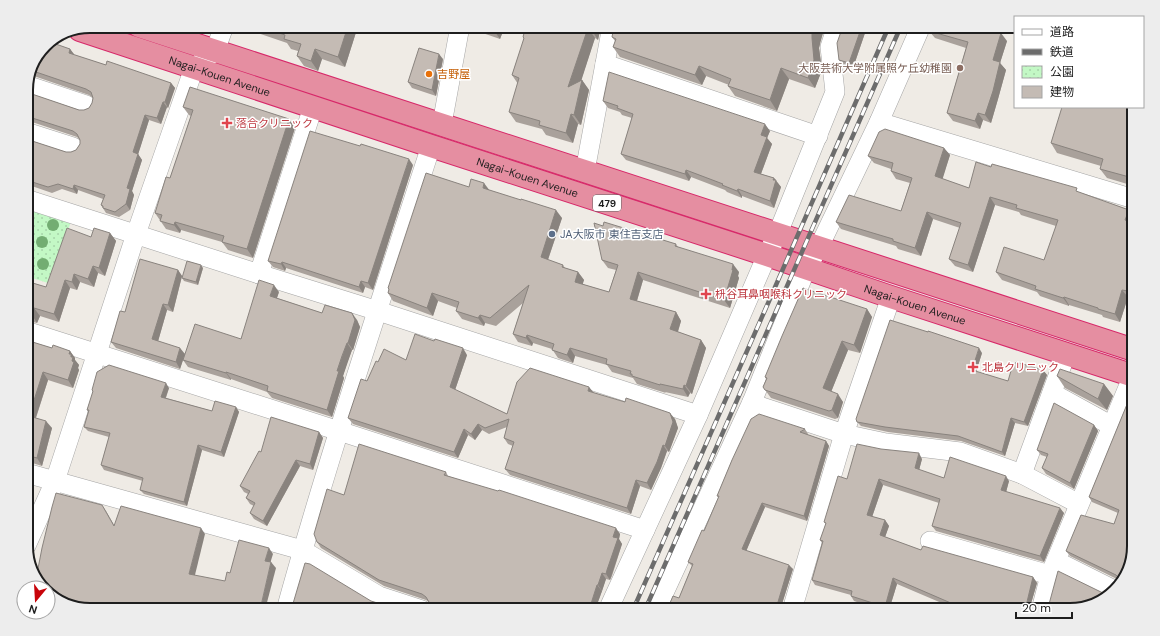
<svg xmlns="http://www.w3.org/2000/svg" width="1160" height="636" viewBox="0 0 1160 636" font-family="'DM Sans','Noto Sans JP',sans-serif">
<defs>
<pattern id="park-dots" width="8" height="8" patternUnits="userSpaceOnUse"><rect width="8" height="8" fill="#c3f8c5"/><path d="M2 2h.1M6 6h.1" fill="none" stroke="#a7d4a9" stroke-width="1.8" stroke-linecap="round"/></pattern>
</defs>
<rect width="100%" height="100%" fill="#efebe5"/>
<polygon fill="url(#park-dots)" points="26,207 71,221 51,284 26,276"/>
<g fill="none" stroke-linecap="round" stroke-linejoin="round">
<g stroke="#a5a5a5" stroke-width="20">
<g id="minor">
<polyline points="605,64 818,136"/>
<polyline points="26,85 86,105"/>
<polyline points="879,122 1134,199"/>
<polyline points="442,124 460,26"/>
<polyline points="26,132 73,147"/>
<polyline points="585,171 612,26"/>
<polyline points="26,199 259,274 378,311 698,415"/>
<polyline points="259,274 313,107"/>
<polyline points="26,331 339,431 645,530"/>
<polyline points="1052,393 1112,426"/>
<polyline points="752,402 762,407 844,434 886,443 960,452 1022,474 1079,504"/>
<polyline points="26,473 302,550 379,596 422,610"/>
<polyline points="1022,474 1066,354"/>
<polyline points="930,541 1050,575"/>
<polyline points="26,546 55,481 136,234 194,68 215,51 224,26"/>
<polyline points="1056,561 1114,590"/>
<path d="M286 610C329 454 381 300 431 146"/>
<polyline points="608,610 698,415 767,255 778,233 835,92 830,47 837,26"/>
<polyline points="656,610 752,402 806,269 819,247 879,122 921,26"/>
<polyline points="792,610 844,434 891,297"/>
<polyline points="1041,610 1050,575 1134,373"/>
</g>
</g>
<g stroke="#d72869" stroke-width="24">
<g id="highway">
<polyline points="139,26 1134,350"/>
<path id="s1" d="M80 30 431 146 767 255 891 297 1134 376"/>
</g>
</g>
<use href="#minor" stroke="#fff" stroke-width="19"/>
<use href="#highway" stroke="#e58ea1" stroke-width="22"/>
<g stroke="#6c6c6c" stroke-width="4.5">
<g id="rail">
<polyline points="633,610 769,301 889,26"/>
<polyline points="645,610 901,26"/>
</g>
</g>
<use href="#rail" stroke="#fff" stroke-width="3" stroke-dasharray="9" stroke-linecap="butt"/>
</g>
<g fill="#73ad72">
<circle cx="53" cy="225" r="6"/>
<circle cx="42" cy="242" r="6"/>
<circle cx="43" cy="264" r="6"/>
</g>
<g fill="#a9a19b">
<polygon points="237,26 358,26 345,67 322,59 318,71 304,66 297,56 298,51 291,49 287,43"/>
<polygon points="366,26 395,26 392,34"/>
<polygon points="468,26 505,26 500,39 471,29"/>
<polygon points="526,26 601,26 598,40 595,38 581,80 582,80 589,90 581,125 578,124 573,143 546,135 542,129 516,122 509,112 518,84 512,75 524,39 523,37"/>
<polygon points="843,26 873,26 870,33 866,30 853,68 843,65 839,60"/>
<polygon points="929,31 1007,41 1000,63 1006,70 998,99 991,123 983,120 980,129 953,121 947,113 966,48 935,38"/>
<polygon points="612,37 820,44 819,48 822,70 815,88 789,79 777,111 735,96 728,86 729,85 706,76 702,85 620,57 613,47 615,41"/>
<polygon points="45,45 70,49 74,55 106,65 171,83 175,88 168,108 167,107 161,124 149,120 138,154 142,160 132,191 134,195 130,210 119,217 106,213 101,205 103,199 78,190 77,194 62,189 52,193 26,184 26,139 66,152 71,152 76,150 80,144 80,140 77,137 29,121 26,121 26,92 79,110 84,110 89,108 92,103 93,98 89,95 31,75"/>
<polygon points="443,59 436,96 412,88 408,82"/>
<polygon points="603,101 770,131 767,138 772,144 761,174 774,178 781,187 774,208 742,196 742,198 727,192 725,190 691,177 689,181 626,160 621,154 632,118 622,115 620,112 608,108"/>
<polygon points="183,107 295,128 253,258 228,250 222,242 181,230 180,233 166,229 155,213 170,178 191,116 189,115"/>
<polygon points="1134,107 1134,186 1107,178 1100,169 1101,166 1057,153 1051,143"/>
<polygon points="944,148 950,155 942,179 969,188 1080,193 1129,210 1134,217 1134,219 1132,223 1133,299 1128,297 1120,322 1103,317 1102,315 1069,305 1069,306 1040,296 1037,292 1002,280 996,272 1044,260 1056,226 1021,215 1019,212 995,205 973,272 955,266 949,259 960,228 933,219 921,256 898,249 896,246 841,229 836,222 901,211 910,183 896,179 891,171 891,169 874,163 868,156"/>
<polygon points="413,165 373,290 365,287 363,293 286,268 285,271 273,267 268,261"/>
<polygon points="469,187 489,190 562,218 548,260 563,265 565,268 578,272 584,280 582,284 609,292 616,270 608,268 602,260 603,226 676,244 678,247 739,272 738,276 739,278 730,308 643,280 637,301 676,312 681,321 678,332 701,340 706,348 692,394 690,393 688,397 665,392 666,393 637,384 633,378 612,372 607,365 575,356 573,363 558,358 552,349 533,343 532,346 518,342 513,334 523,303 496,326 485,323 484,326 462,319 456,311 457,308 438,301 433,316 393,301 388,293 389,290 388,288"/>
<polygon points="110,233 116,241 105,276 98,273 94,287 80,282 77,290 70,288 59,322 40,316 37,323 29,321 26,320 26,281 46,287 91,237"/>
<polygon points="203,268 198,285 184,281 182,278"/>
<polygon points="178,270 182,276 173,312 167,310 158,341 185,354 241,339 279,292 277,298 322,313 357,320 360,327 353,350 352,350 347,363 343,376 344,378 332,417 272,398 267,392 231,379 231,380 188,367 183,360 180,369 116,348 111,342 125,312"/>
<polygon points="867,309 872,317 860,353 848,350 831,392 843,402 838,418 835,419 771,398 763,387 766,379 765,377"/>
<polygon points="26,338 29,341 52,348 70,351 75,358 75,360 79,365 78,368 79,370 73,388 48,380 36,418 52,428 42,466 26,461"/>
<polygon points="982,353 976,372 1008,381 1043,370 1047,375 1028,426 1015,423 1005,456 961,441 888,432 861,426 857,422"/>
<polygon points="467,355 455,390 507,414 594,393 675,419 678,428 669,452 667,451 661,468 651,490 640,486 631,514 510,475 505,469 513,446 508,444 504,438 507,427 489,434 482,430 475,440 468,435 458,458 353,424 348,418 367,381 378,362 406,360"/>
<polygon points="1057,376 1104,384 1113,396 1107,410 1065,388"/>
<polygon points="169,388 166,398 212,411 236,407 239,412 224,457 202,450 187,506 144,494 140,490 143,481 104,470 101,465 109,437 88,431 84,427 88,412 87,410 93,392 92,390"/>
<polygon points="1130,397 1121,582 1119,580 1070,556 1066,551 1114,524 1118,513 1092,502 1089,497"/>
<polygon points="1094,425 1098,431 1074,489 1046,474 1042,468 1047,457 1041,455 1037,450"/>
<polygon points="805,429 808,434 807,435 826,441 829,446 807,521 765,507 746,551 793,569 781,607 679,598 692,566 688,562 704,531 719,498 717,496 732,460"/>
<polygon points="319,432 323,438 313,470 300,466 267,526 254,519 250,513 254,506 250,504 246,498 248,494 244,492 240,486 261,452"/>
<polygon points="922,459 919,470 944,478 1009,481 1006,492 1064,513 1044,562 936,531 932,526 939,503 883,485 872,517 885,520 889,526 885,537 921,550 1033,577 1037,583 1030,607 1030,610 958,610 897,584 889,610 881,610 854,601 851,596 851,595 815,585 812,580 822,543 820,540 826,524 824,522 847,479"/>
<polygon points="446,472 448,476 620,534 619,539 622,544 612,576 610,580 606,579 602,591 595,610 427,610 428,608 429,602 426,600 384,586 321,548 317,542 344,495"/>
</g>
<g fill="#89837e">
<polygon points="348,26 358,26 345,67 338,57"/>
<polygon points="387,26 395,26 392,34"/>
<polygon points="494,26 505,26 500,39 493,29"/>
<polygon points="592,26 601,26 598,40 591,29"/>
<polygon points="815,26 825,26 820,44 819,48 822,70 815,88 808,78 812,33"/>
<polygon points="862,26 863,26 866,30 853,68 849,63"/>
<polygon points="866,26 873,26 870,33 866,27"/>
<polygon points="588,28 595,38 576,97 568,87"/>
<polygon points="1001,33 1007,41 1000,63 1006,70 998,99 991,123 985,115 993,60"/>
<polygon points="70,49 74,54 72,59 69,53"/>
<polygon points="315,49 322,59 318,71 311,61"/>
<polygon points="439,54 443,59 436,96 432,90"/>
<polygon points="699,66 706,76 702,85 695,75"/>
<polygon points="781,68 789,79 777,111 770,100"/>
<polygon points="582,80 589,90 581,125 574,115"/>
<polygon points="171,83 175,88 168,108 165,102"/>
<polygon points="163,102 167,107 161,124 157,118"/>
<polygon points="978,113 983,120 980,129 975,121"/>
<polygon points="571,114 578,124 573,143 566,133"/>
<polygon points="145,115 149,120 137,158 133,152"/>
<polygon points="289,119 295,128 253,258 247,249"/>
<polygon points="765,124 770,131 767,138 772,144 759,179 754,172 761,135"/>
<polygon points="944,148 950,155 941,184 935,176"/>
<polygon points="138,154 142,160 132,191 134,195 130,210 126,204 127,188"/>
<polygon points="409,159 413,165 373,290 368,283"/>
<polygon points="686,170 691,177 689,181 685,174"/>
<polygon points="774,178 781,187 774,208 770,201 773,180"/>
<polygon points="484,183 490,191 483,188"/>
<polygon points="74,185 78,190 77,194 73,189"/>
<polygon points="738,189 742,196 742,198 737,191"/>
<polygon points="990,197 995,205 973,272 968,265"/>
<polygon points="556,210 562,218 546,265 541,257"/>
<polygon points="1129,210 1134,217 1134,219 1131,228 1125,220"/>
<polygon points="927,212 933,219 921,256 915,248"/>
<polygon points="175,222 181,230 180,233 174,225"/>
<polygon points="1133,223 1134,224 1134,256 1132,253"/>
<polygon points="110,233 116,241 105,276 99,268"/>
<polygon points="1134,256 1134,295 1133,299 1128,291 1131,264"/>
<polygon points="282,262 286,268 285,271 281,264"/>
<polygon points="733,264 739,272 738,276 739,278 730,308 724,300"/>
<polygon points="201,265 203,268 198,285 196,282"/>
<polygon points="93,266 98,273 94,287 88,279"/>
<polygon points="178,270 182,276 173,312 168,305"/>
<polygon points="578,272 584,280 581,290 575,282"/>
<polygon points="638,272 643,280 635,307 630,299"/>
<polygon points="74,274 80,282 77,290 72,282"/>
<polygon points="65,280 70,288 59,322 54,314"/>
<polygon points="361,281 365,287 363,293 359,287"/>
<polygon points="274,285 279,292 275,303 270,296"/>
<polygon points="1122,290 1128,297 1120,322 1115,314"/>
<polygon points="432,293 438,301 433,316 427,308"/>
<polygon points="1064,297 1069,305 1069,306 1063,298"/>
<polygon points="163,304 167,310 157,345 152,339"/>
<polygon points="34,308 40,316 37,323 32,315"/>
<polygon points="867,309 872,317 860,353 854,345"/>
<polygon points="676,312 681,321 676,337 670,329"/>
<polygon points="352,313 357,320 360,327 353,350 348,343"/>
<polygon points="480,315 485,323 484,326 478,318"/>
<polygon points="527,335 533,343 532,346 526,338"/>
<polygon points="701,340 706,348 692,394 686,386"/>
<polygon points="842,341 848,350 829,397 823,388"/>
<polygon points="347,343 352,350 343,376 344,378 332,417 327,410 337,371"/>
<polygon points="180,348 185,354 180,369 176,362"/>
<polygon points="463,348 467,355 454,393 450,387"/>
<polygon points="570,348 575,356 573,363 567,355"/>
<polygon points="979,348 982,353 975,375 972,370"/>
<polygon points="70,351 75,358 75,360 79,365 78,368 79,370 73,388 68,380 72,361 69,354"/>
<polygon points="1043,370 1047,375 1028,426 1024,422"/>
<polygon points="43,372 48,380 34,423 29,416"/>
<polygon points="226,372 231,379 231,380 226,373"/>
<polygon points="166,383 169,388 164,402 161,397"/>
<polygon points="1104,384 1113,396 1107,410 1098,399"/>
<polygon points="684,385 690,393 688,397 683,389"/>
<polygon points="589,387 594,393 588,391"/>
<polygon points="838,394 843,402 838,418 832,410"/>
<polygon points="236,407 239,412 224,457 221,452"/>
<polygon points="670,413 675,419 678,428 669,452 665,446"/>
<polygon points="1011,418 1015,423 1005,456 1002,452"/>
<polygon points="46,421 52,428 42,466 37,458"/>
<polygon points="478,424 482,430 475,440 471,434"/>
<polygon points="1094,425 1098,431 1074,489 1070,483"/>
<polygon points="464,429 468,435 458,458 454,452"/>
<polygon points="319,432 323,438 313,470 310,464"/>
<polygon points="826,441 829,446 807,521 804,516"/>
<polygon points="198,445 202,450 187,506 184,502"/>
<polygon points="663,445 667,451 661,468 651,490 647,483"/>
<polygon points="919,453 922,459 918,474 915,468"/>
<polygon points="296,460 300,466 267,526 263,521"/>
<polygon points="1006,476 1009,481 1005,496 1001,490"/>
<polygon points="879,479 883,485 871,520 867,515"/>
<polygon points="636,480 640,486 631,514 627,508"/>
<polygon points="762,503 765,507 745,554 742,549"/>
<polygon points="102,505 106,511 118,532 114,526"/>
<polygon points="1060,508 1064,513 1044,562 1040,556"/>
<polygon points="885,520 889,526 884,540 880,535"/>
<polygon points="201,528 205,534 194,579 189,574"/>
<polygon points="616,528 620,534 619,539 622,544 610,580 606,574 613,537"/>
<polygon points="269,548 273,554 269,567 265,561"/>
<polygon points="271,562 276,568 265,610 260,610"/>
<polygon points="789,565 793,569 781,607 781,610 778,610 778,602"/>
<polygon points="602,573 606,579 602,591 598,585"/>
<polygon points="1033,577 1037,583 1030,607 1030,610 1028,610 1027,607 1027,602"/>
<polygon points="893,578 897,584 889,610 887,610 885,607"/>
<polygon points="597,585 602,591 595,610 589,610"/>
<polygon points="1103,593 1106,598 1105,599 1101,601"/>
</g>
<g fill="#c4bbb4" stroke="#89837e">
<polygon points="259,26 348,26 338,57 315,49 311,61 297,56 301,44 284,39 285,35"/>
<polygon points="485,26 494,26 493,29"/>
<polygon points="526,26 592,26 591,29 588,28 568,87 582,80 574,115 571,114 566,133 539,125 540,121 509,112 519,78 512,75 524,38 523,37"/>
<polygon points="614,26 815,26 812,33 812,38 814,60 808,78 781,68 770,100 728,86 731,79 699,66 695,75 613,47 616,39 612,37"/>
<polygon points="843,26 862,26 849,63 839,60 837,43"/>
<polygon points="931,26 989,26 1001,33 993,60 1000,62 993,91 985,115 978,113 975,121 947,113 968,42 929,31"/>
<polygon points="50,42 70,49 69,53 106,65 107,61 171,83 165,102 163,102 157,118 145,115 133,152 138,154 127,188 130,189 126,204 115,212 103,208 103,206 101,205 105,195 74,185 73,189 58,184 48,187 26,180 26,139 66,152 71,152 76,150 80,144 80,140 77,134 73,131 26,116 26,92 79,110 84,110 89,108 92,103 93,98 91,92 86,89 33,71 45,45"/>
<polygon points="419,48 439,54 432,90 408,82"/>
<polygon points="609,72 765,124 761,135 767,137 754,172 774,178 773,180 776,180 770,201 738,189 737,191 722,185 723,184 686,170 685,174 621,154 633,114 617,108 618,106 603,101"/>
<polygon points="190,87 289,119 247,249 222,242 224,236 175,222 174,225 160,221 162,215 155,213 166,177 170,178 193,110 183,107"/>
<polygon points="1062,107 1134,107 1134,178 1133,178 1100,169 1103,159 1051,143"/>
<polygon points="885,129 944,148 935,176 969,188 976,162 991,167 992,164 1077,188 1076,191 1129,210 1125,220 1133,223 1132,253 1134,254 1134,256 1131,264 1130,281 1128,291 1122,290 1115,314 1098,309 1098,308 1064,297 1063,298 1035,289 1036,286 996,272 1004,247 1044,260 1058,220 1016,208 1017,205 990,197 968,265 949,259 961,223 927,212 915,248 893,241 893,239 836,222 849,195 901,211 912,178 891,171 893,163 868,156 879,132"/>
<polygon points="310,131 360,146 361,144 409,159 368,283 361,281 359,287 282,262 281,264 268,261"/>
<polygon points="426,173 469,187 471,179 484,183 483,188 521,200 521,199 556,210 541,257 563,265 562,267 578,272 575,282 609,292 618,265 602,260 594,223 603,226 604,222 676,244 675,246 733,264 732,270 733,270 724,300 638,272 630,299 676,312 670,329 701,340 686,386 684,385 683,389 660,384 660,385 632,376 632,374 630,374 631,371 606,364 607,359 570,348 567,355 552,350 554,344 527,335 526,338 513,334 529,285 490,318 480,315 478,318 456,311 459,302 432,293 427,308 388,293 389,289 388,288"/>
<polygon points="67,228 91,237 94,228 110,233 99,268 93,266 88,279 74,274 72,282 65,280 54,314 34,308 32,315 26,313 26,281 46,287"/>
<polygon points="140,259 178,270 168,305 163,304 152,339 180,348 176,362 111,342 120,311 125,312"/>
<polygon points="187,261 201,265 196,282 182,278"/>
<polygon points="259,280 274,285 270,296 322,313 325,305 352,313 355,320 348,343 347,343 342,356 337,371 339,371 327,410 267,391 268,386 226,372 226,373 183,360 195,324 241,339"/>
<polygon points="803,288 867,309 854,345 842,341 823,388 838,394 832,410 829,411 765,390 763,387 767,378 765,377 782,336"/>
<polygon points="890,320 928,332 928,331 979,348 972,370 1008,381 1013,364 1015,364 1016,362 1043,370 1024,422 1011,418 1002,452 958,436 885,427 857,422 856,419"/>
<polygon points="415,334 434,341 435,339 463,348 450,387 507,414 517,382 530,368 589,387 588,391 625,402 626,398 670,413 673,422 665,446 663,445 657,462 647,483 636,480 627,508 505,469 514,442 504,438 509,419 485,428 478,424 471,434 464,429 454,452 348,418 361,379 367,381 376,361 378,362 384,349 406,360"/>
<polygon points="26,340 52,348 53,345 70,351 69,354 71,354 71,357 73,357 72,361 74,362 68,380 43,372 29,416 46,421 37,458 26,455"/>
<polygon points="109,365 166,383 161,397 212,411 215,401 236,407 221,452 198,445 184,502 140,490 143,478 101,465 110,433 84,427 89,410 87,410 93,391 92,390 97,372"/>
<polygon points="1060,369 1104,384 1098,399 1057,376"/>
<polygon points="1130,397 1134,399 1134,546 1127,575 1121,582 1120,579 1116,575 1066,551 1081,515 1114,524 1119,510 1089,497"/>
<polygon points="1054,403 1094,425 1070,483 1042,468 1048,454 1037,450"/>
<polygon points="759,414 805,429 800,432 826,441 804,516 762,503 742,549 789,565 778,602 778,610 667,610 673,596 679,598 693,564 688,562 702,530 704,531 719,496 717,496 732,460 751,419"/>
<polygon points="271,417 319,432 310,464 296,460 263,521 250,513 255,503 246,498 250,491 240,486 259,451 261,452"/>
<polygon points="359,444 446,472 444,475 498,491 499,490 616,528 613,537 618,538 607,570 606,574 602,573 598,585 597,585 589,610 427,610 428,608 429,602 426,597 422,594 379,580 317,542 314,534 327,489 344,495"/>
<polygon points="857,444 881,449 919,453 915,468 944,478 950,457 1006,476 1001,490 1060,508 1040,556 932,526 940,499 879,479 867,515 885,520 880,535 921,550 923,546 1033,577 1027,602 1027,607 1028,610 967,610 893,578 885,607 851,596 852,591 812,580 823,541 820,540 826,523 824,522 838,476 847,479"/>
<polygon points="56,493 102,505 114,526 121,506 201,528 189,574 225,581 227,572 230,573 239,540 269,548 265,561 271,562 260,610 90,610 61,603 48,591 48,588 44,588 37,581 36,579 42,548 52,507"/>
<polygon points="305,563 310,564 371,601 400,610 291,610 292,607"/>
<polygon points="1058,571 1103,593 1101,601 1070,610 1046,610 1048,608"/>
</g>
<circle fill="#8d6e63" stroke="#fff" stroke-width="1.5" cx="960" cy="68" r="4"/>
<circle fill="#e8710a" stroke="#fff" stroke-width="1.5" cx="429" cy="74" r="4"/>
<g fill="#e0444e" stroke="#fff" stroke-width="1.5">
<path d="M225 117h4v4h4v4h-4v4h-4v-4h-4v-4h4z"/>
<path d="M704 288h4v4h4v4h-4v4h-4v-4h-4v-4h4z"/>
<path d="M971 361h4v4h4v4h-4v4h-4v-4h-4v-4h4z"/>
</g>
<circle fill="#5c6f8a" stroke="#fff" stroke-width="1.5" cx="552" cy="234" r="4"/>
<g text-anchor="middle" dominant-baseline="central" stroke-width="3" stroke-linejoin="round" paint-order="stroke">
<rect fill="#fff" stroke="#626262" stroke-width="1" x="593" y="195" width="28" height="16" rx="3"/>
<g font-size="10" font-weight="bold" fill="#1e1e1e">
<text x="607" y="203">479</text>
</g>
<g font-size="11" fill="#785e54" stroke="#fff" text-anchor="end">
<text x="952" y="68">大阪芸術大学附属照ケ丘幼稚園</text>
</g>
<g font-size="11" fill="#c56008" stroke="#fff" text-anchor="start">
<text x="437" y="74">吉野屋</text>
</g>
<g font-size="11" fill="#1e1e1e" stroke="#fff">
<text stroke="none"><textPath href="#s1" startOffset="147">Nagai-Kouen Avenue</textPath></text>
<text stroke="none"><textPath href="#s1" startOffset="471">Nagai-Kouen Avenue</textPath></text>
<text stroke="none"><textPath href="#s1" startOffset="879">Nagai-Kouen Avenue</textPath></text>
</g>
<g font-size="11" fill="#be3a42" stroke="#fff" text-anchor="start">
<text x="236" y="123">落合クリニック</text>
<text x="715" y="294">枡谷耳鼻咽喉科クリニック</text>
<text x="982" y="367">北島クリニック</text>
</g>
<g font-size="11" fill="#4e5e75" stroke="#fff" text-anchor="start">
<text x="560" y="234">JA大阪市 東住吉支店</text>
</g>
</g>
<path d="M0 0H1160V636H0ZM90 33H1070A57 57 0 0 1 1127 90V546A57 57 0 0 1 1070 603H90A57 57 0 0 1 33 546V90A57 57 0 0 1 90 33Z" fill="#ededed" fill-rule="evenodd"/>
<path fill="none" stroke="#1e1e1e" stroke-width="2" d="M90 33H1070A57 57 0 0 1 1127 90V546A57 57 0 0 1 1070 603H90A57 57 0 0 1 33 546V90A57 57 0 0 1 90 33Z"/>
<rect x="1014" y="16" width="130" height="92" fill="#ffffff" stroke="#a5a5a5"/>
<rect x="1022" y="29" width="20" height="6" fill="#ffffff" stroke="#a5a5a5"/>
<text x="1050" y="36" font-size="12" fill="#1e1e1e">道路</text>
<rect x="1022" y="49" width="20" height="6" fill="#6c6c6c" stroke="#a5a5a5"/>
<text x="1050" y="56" font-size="12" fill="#1e1e1e">鉄道</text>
<rect x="1022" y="66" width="20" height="12" fill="url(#park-dots)" stroke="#a5a5a5"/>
<text x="1050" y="76" font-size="12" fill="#1e1e1e">公園</text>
<rect x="1022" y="86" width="20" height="12" fill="#c4bbb4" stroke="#a5a5a5"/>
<text x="1050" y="96" font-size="12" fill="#1e1e1e">建物</text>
<g transform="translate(36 600) rotate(198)"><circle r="19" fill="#ffffff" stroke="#a5a5a5"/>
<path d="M0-3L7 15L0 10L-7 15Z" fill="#c8040a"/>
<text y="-6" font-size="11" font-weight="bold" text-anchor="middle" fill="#1e1e1e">N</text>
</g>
<path d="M1016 612v6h56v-6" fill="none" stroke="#1e1e1e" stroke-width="2"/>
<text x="1022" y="612" font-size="12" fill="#1e1e1e" stroke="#ffffff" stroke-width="3" paint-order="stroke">20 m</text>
</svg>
